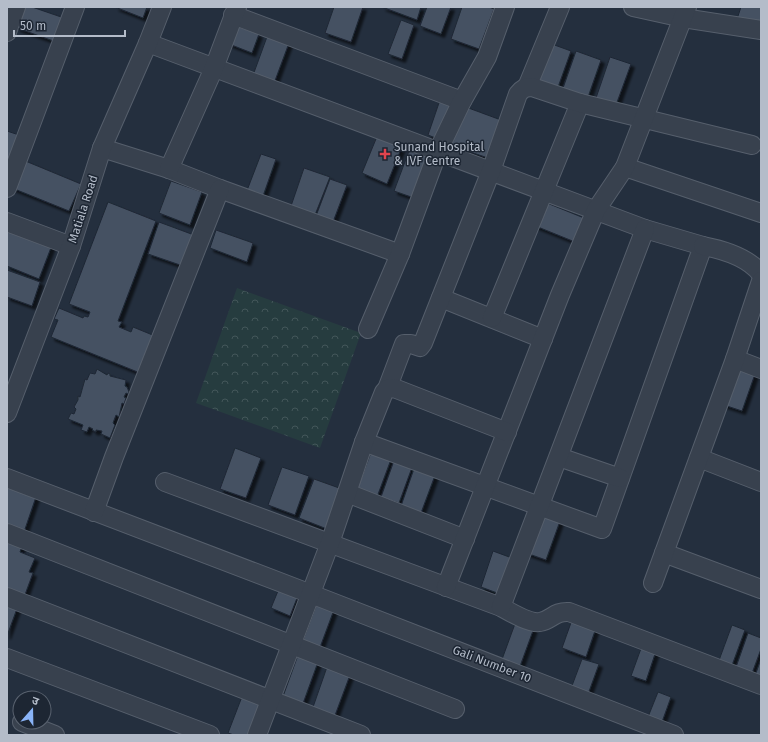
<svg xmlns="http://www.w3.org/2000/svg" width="768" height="742" viewBox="0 0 768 742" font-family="'Fira Sans','Noto Sans Devanagari',sans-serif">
<defs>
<pattern id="forest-crowns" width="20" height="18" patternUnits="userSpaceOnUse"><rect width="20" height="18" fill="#263c3f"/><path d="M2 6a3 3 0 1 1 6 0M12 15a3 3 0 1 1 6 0" fill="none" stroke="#435659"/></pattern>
<filter id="shadow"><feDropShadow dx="3.5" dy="3.5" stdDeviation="1" flood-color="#0009"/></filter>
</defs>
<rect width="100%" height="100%" fill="#242f3e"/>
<polygon fill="url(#forest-crowns)" points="237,288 361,333 320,448 196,403"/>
<g fill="#455162" stroke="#1f2835" filter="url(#shadow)">
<polygon points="24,7 32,7 67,19 59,43 17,28"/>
<polygon points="115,7 147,7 143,18"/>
<polygon points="334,7 363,7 351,42 325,33"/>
<polygon points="382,7 421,7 417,20"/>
<polygon points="427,7 451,7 441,34 420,26"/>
<polygon points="462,7 489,7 494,9 479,49 451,39"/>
<polygon points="741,7 761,7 761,21 737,19"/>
<polygon points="401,20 414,25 402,59 388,54"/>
<polygon points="236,26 259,34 252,53 229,44"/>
<polygon points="268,34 289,43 273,86 252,78"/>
<polygon points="549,43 571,51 557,90 535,82"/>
<polygon points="576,51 601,60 587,100 562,91"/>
<polygon points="610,57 631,64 616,105 596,98"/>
<polygon points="441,97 457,102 443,141 428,135"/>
<polygon points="463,106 501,120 488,158 450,145"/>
<polygon points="7,131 22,136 7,174"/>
<polygon points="378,134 403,144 387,184 362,173"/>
<polygon points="409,151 432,159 417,199 394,191"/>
<polygon points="261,154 276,159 262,199 246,193"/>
<polygon points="23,160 81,184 69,211 12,188"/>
<polygon points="304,168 330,177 315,215 291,206"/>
<polygon points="330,179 347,185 333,222 316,216"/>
<polygon points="171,181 202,192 190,225 159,213"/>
<polygon points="542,201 584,218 575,242 533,225"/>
<polygon points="108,202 156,221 118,321 122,322 119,327 131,332 133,327 155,336 140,373 51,337 58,320 54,319 59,308 83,318 84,316 88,317 90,312 69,304"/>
<polygon points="159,222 194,235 183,266 148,254"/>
<polygon points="7,228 52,245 39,279 7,266"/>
<polygon points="216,230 253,243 247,262 210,248"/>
<polygon points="7,270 40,282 32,306 7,297"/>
<polygon points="735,366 755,374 742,411 721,404"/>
<polygon points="97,369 107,375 108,373 110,374 110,376 126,380 125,386 127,387 129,392 128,394 126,393 124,397 126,398 124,404 122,403 119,417 116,415 113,423 115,425 110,438 101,434 102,431 96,430 96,432 92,430 93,429 89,427 87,432 81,430 83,425 68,419 71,413 74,414 76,409 74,407 78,400 78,396 80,397 85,379 87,380 90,373 95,374"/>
<polygon points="373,447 393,454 377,497 357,490"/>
<polygon points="235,448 261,458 246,498 220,489"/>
<polygon points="396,455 414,462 399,503 381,497"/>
<polygon points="416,463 437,470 421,513 401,506"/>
<polygon points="282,467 309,476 295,515 268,505"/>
<polygon points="314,479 342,489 327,529 299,518"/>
<polygon points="7,483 37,494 24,532 7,526"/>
<polygon points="540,514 560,521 546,560 526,553"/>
<polygon points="7,541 22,546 20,552 35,558 29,572 33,573 23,600 7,594"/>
<polygon points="493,551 512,558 500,594 481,587"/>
<polygon points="280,586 299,593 290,616 271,608"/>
<polygon points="7,599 19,603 7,636"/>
<polygon points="318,601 335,607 319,650 302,643"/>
<polygon points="573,617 597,625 586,657 562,648"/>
<polygon points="516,621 534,628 519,669 501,662"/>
<polygon points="732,625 745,630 731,668 718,663"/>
<polygon points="748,633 761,638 761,649 751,676 735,670"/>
<polygon points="643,643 657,648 646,681 631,676"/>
<polygon points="298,655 318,662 301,709 281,702"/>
<polygon points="582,659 599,664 587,697 570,691"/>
<polygon points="761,659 761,678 755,676"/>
<polygon points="327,667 350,675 334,718 312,710"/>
<polygon points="658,692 671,697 662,722 648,717"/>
<polygon points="243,694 262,701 249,735 234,735 228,733"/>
</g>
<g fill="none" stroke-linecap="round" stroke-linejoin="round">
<g stroke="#565f6c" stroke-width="20">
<g id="minor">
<polyline points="633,7 683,18 761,30"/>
<polyline points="233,15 462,101"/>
<polyline points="7,32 16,7"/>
<polyline points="148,43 645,229 703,246 602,529 364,442"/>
<polyline points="527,87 560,7"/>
<polyline points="102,148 169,169 220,189 400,254"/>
<polyline points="625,167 761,213"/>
<polyline points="169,169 214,68 237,7"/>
<polyline points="7,188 75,7"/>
<polyline points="7,222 71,246"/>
<path d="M703 246C724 250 748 257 761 274"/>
<polyline points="441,298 543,339"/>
<polyline points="492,318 580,103"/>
<polyline points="368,329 400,254 438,151 462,101 487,57 505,7"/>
<polyline points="735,359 761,369"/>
<path d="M387 389 404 344H411L420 347 423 343 491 171 518 94C522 89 525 87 532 87L580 103 752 145"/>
<polyline points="7,413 71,246 102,148 148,43 162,7"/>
<polyline points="559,457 620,478"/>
<polyline points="699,458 761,482"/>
<polyline points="7,478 311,594 674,735"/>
<path d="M165 482 501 607C510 612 530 624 540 622 552 620 554 611 569 612L761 685"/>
<polyline points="347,493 465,539"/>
<polyline points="94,512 114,457 220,189"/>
<polyline points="7,533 455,709"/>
<polyline points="664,553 761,589"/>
<polyline points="653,583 735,359 761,281"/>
<polyline points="446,587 560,295 596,210 625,167 687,7"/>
<polyline points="7,597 361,735"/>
<polyline points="501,607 645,229"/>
<polyline points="7,658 210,735"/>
<polyline points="22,722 55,735"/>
<polyline points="257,735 330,543 364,442 384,392 387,389 394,388 507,432"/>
</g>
</g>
<use href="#minor" stroke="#38414e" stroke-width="18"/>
</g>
<path fill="#e0444e" stroke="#1d2633" stroke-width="1.5" d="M383 148h4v4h4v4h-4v4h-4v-4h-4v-4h4z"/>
<g text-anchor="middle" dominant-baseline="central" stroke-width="3" stroke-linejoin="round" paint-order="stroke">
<g font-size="12" fill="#b4bcc9" stroke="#1d2633" text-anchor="start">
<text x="394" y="147">Sunand Hospital<tspan x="394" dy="14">&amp; IVF Centre</tspan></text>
</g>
<g font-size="12" fill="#b4bcc9" stroke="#1d2633">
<text transform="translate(83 209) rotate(-72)">Matiala Road</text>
<text transform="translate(492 664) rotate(21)">Gali Number 10</text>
</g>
</g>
<rect width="768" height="742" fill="none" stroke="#b4bcc9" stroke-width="16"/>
<g transform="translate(32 710) rotate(20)"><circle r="19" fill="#1d2633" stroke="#59626f"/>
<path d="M0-3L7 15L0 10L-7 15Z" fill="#8ab4f8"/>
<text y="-6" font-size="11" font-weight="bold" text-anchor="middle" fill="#b4bcc9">उ</text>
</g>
<path d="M14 30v6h111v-6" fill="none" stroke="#b4bcc9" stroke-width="2"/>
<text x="20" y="30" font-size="12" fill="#b4bcc9" stroke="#1d2633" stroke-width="3" paint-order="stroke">50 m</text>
</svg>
